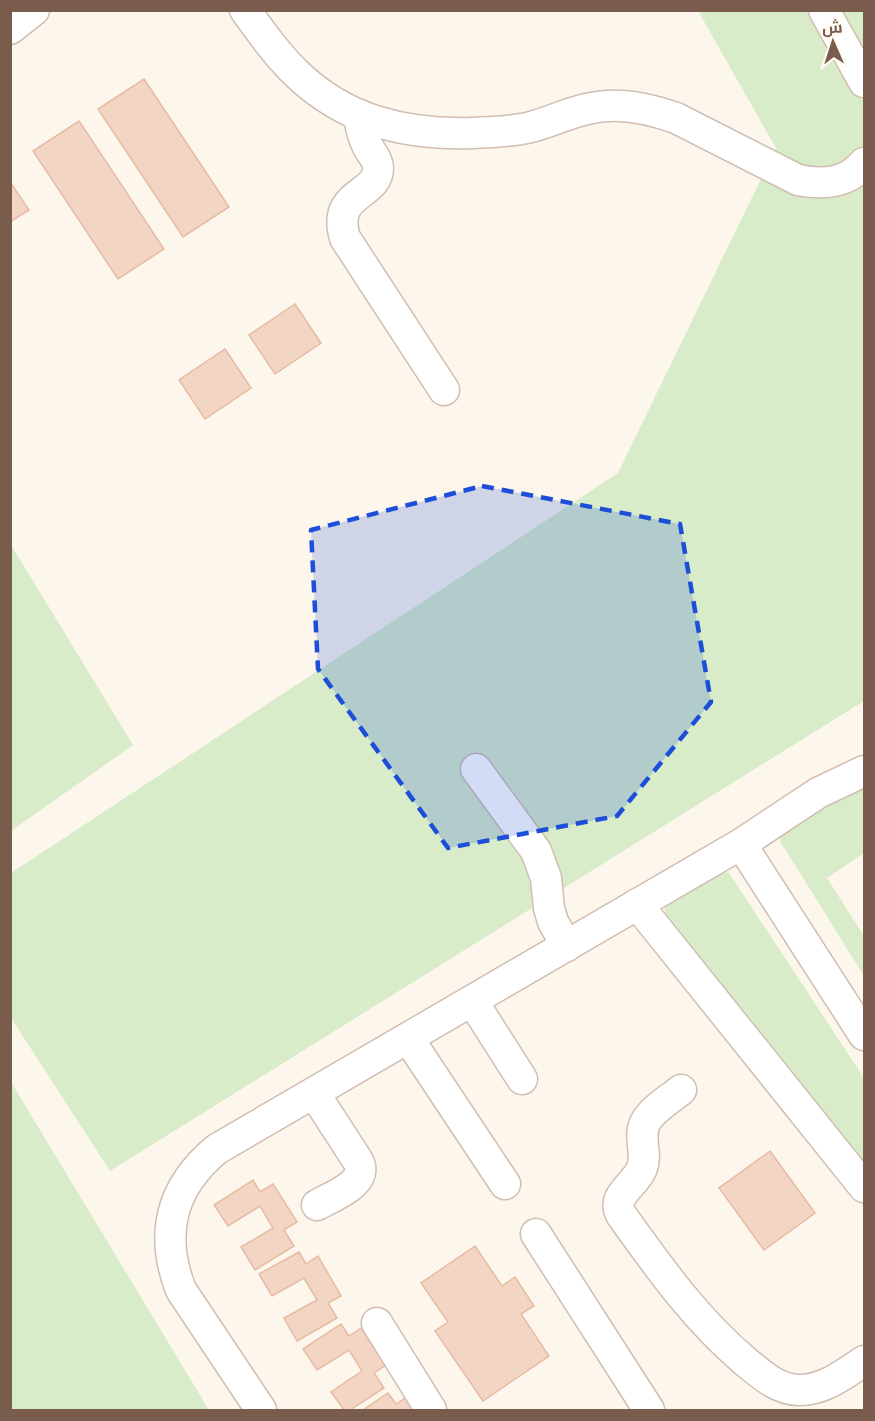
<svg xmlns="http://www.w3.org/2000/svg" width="875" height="1421" viewBox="0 0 875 1421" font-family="Overpass,Cairo,sans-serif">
<rect width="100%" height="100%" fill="#fdf6ec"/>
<g fill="#d8ecc9">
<polygon points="698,11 864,11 864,701 110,1171 11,1018 11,873 618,473 776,148"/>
<polygon points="11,545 133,745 11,831 10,831"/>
<polygon points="864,773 864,853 827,878 864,936 864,976 780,841 782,826"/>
<polygon points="708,868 729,873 864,1078 864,1161 665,914 664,900"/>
<polygon points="11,1082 209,1410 11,1410"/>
</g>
<g fill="#f3d5c3" stroke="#e6bba3" stroke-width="1.5">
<polygon points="144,79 229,207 183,237 98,109"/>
<polygon points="79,121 164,249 118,279 33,151"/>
<polygon points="10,182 29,210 10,222"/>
<polygon points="295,304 321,343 275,374 249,335"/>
<polygon points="225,349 251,388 205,419 179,380"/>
<polygon points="770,1151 815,1213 764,1250 719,1188"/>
<polygon points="253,1180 260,1192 273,1184 297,1222 284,1230 294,1246 255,1270 241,1247 273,1228 260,1206 228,1226 214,1205"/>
<polygon points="475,1246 502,1286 515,1277 534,1306 521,1314 549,1356 483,1401 435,1331 448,1322 421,1283"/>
<polygon points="299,1252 306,1264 318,1256 341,1296 328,1303 337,1318 297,1341 284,1318 317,1300 304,1278 272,1296 259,1274"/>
<polygon points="341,1324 349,1336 361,1328 386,1365 374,1373 384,1388 350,1410 344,1410 331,1392 362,1371 349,1350 317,1370 303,1349"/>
<polygon points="388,1393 396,1404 408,1396 419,1410 363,1410"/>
</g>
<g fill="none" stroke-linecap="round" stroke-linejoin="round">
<g stroke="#d1beb0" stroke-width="33">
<g id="minor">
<path d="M245 10C261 32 277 55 297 74 346 121 406 135 472 133 492 132 511 132 531 127 550 122 568 113 587 109 617 101 648 108 676 118L798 180C823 185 847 184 864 163"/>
<polyline points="824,10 864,82"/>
<polyline points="10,29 34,10"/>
<path d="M359 115C360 126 363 137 368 147 372 154 378 160 378 168 378 197 331 191 345 238L444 390"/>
<polyline points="476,769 536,851 546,878 549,908 553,922 567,946"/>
<polyline points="741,844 864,1035"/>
<polyline points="637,904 864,1187"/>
<polyline points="473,1002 522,1079"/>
<polyline points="408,1038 505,1184"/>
<path d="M681 1090C670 1099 653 1109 646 1121 637 1137 648 1152 642 1168 636 1185 609 1196 622 1216 660 1269 696 1320 746 1362 762 1375 777 1389 798 1390 823 1391 844 1374 864 1361"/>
<path d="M314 1093 358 1161C370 1183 333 1196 317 1205"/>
<polyline points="536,1234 649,1410"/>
<polyline points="377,1323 431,1410"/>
<path d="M261 1410 181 1290C159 1234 171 1187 217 1149L741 844 818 793 864 771"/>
</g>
</g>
<use href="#minor" stroke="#fff" stroke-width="30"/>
</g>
<path fill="#1d4ed8" fill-opacity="0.2" stroke="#1d4ed8" stroke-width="4.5" stroke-dasharray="12 8" stroke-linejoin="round" d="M482 486 680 524 711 702 617 816 448 848 318 669 311 530Z"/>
<rect width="875" height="1421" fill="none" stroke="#7a5c4d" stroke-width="24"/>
<g transform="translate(833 42) rotate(357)" stroke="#fffaf3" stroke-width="4.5" paint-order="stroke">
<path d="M0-4.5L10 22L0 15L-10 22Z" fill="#7a5c4d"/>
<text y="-9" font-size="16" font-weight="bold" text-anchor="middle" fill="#7a5c4d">ش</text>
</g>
</svg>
